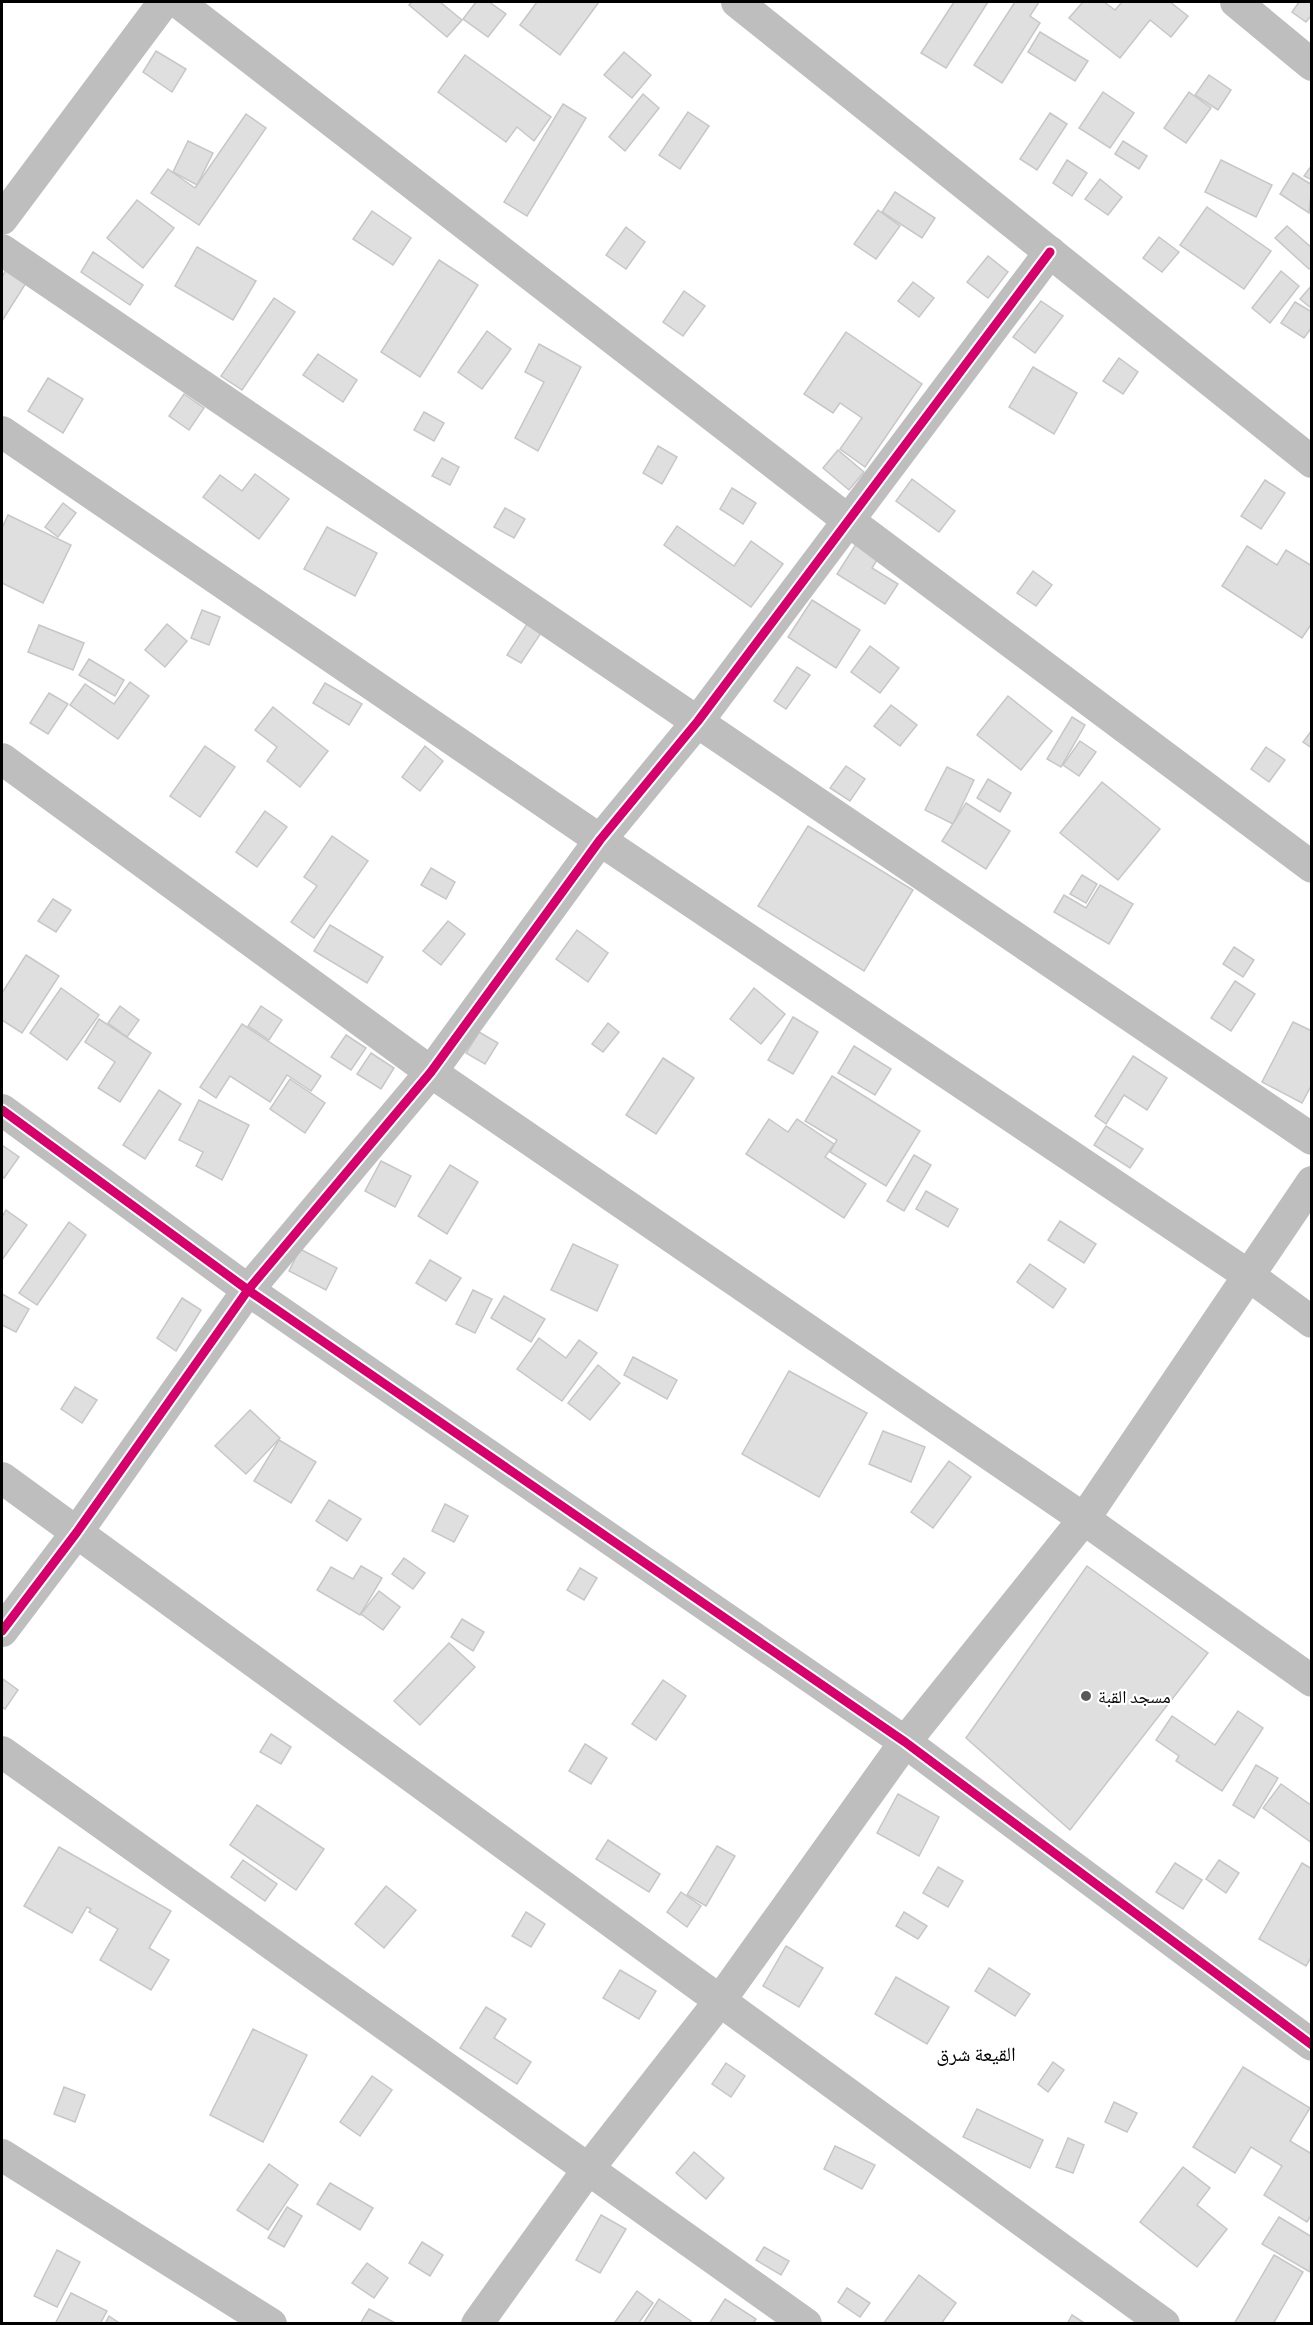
<svg xmlns="http://www.w3.org/2000/svg" width="1313" height="2325" viewBox="0 0 1313 2325" font-family="Barlow,'Noto Naskh Arabic',sans-serif">
<rect width="100%" height="100%" fill="#fff"/>
<g fill="#dfdfdf" stroke="#c7c7c7" stroke-width="1.5">
<polygon points="412,2 440,2 462,20 447,37 409,5"/>
<polygon points="476,2 489,2 506,14 488,37 463,19"/>
<polygon points="537,2 599,2 560,55 520,25"/>
<polygon points="954,2 988,2 946,68 921,53"/>
<polygon points="1015,2 1039,2 1030,16 1040,23 1002,83 974,65"/>
<polygon points="1083,2 1104,2 1115,10 1122,2 1170,2 1188,16 1171,37 1150,20 1120,58 1069,18"/>
<polygon points="1299,2 1312,2 1312,15 1306,22 1292,12"/>
<polygon points="1040,32 1088,61 1075,81 1028,52"/>
<polygon points="156,51 186,69 172,92 143,72"/>
<polygon points="624,52 651,75 632,98 604,75"/>
<polygon points="465,55 551,117 534,141 517,127 506,142 438,92"/>
<polygon points="1209,75 1231,90 1218,110 1195,95"/>
<polygon points="1103,92 1134,113 1110,148 1079,128"/>
<polygon points="1189,92 1211,108 1186,143 1164,128"/>
<polygon points="643,94 659,108 625,151 609,137"/>
<polygon points="563,104 586,118 527,216 504,202"/>
<polygon points="688,112 709,126 680,169 659,155"/>
<polygon points="1050,113 1067,124 1037,170 1020,159"/>
<polygon points="246,114 266,128 199,225 151,193 168,169 195,188"/>
<polygon points="188,141 213,153 197,185 173,172"/>
<polygon points="1123,141 1147,156 1139,169 1115,154"/>
<polygon points="1067,160 1087,173 1072,196 1053,183"/>
<polygon points="1221,160 1272,185 1256,217 1205,192"/>
<polygon points="1312,165 1312,180 1304,176"/>
<polygon points="1293,173 1312,185 1309,213 1280,194"/>
<polygon points="1100,179 1122,197 1108,215 1085,199"/>
<polygon points="895,192 935,218 922,238 882,212"/>
<polygon points="137,200 174,228 143,268 107,238"/>
<polygon points="1207,207 1271,251 1244,289 1180,245"/>
<polygon points="878,210 900,226 876,259 854,244"/>
<polygon points="372,211 411,238 393,265 353,239"/>
<polygon points="1287,226 1312,248 1312,266 1309,269 1275,238"/>
<polygon points="626,227 645,242 626,269 606,255"/>
<polygon points="1159,237 1179,252 1162,272 1143,258"/>
<polygon points="197,247 256,281 233,320 175,286"/>
<polygon points="93,252 143,285 130,305 81,272"/>
<polygon points="988,256 1008,272 988,298 967,282"/>
<polygon points="439,260 478,285 420,377 381,352"/>
<polygon points="6,270 26,283 2,321 2,277"/>
<polygon points="1281,271 1299,286 1270,323 1252,308"/>
<polygon points="913,282 934,298 919,317 898,301"/>
<polygon points="1312,285 1312,309 1300,299"/>
<polygon points="684,291 705,306 683,336 663,322"/>
<polygon points="274,298 295,312 242,390 221,376"/>
<polygon points="1041,301 1063,316 1035,353 1013,337"/>
<polygon points="1295,302 1312,312 1312,327 1304,338 1281,323"/>
<polygon points="487,331 511,349 482,389 458,372"/>
<polygon points="846,332 922,384 865,467 840,449 862,418 840,403 833,413 804,394"/>
<polygon points="539,344 581,367 538,451 515,438 544,382 525,372"/>
<polygon points="318,354 357,380 343,402 303,375"/>
<polygon points="1119,358 1138,372 1123,394 1103,381"/>
<polygon points="1033,367 1077,393 1054,434 1009,407"/>
<polygon points="48,378 83,399 63,433 28,411"/>
<polygon points="184,394 204,408 189,430 169,416"/>
<polygon points="424,412 444,423 434,441 414,430"/>
<polygon points="658,446 677,457 662,484 643,473"/>
<polygon points="838,450 864,472 849,490 823,468"/>
<polygon points="442,458 459,467 450,485 432,476"/>
<polygon points="255,474 289,499 259,539 203,497 220,475 242,491"/>
<polygon points="912,479 955,511 939,532 896,501"/>
<polygon points="1265,480 1285,493 1261,529 1241,516"/>
<polygon points="732,488 756,503 743,524 720,509"/>
<polygon points="63,503 76,513 58,537 45,527"/>
<polygon points="505,508 525,519 514,538 494,527"/>
<polygon points="8,515 71,545 43,603 2,583 2,528"/>
<polygon points="677,526 734,566 751,541 783,564 751,607 664,545"/>
<polygon points="327,527 377,553 355,596 304,569"/>
<polygon points="860,538 882,552 872,568 898,584 885,604 837,574"/>
<polygon points="1247,546 1277,565 1286,550 1312,566 1312,623 1302,638 1222,586"/>
<polygon points="1033,571 1052,585 1036,606 1017,593"/>
<polygon points="812,600 860,630 836,668 788,637"/>
<polygon points="202,610 220,617 209,645 191,638"/>
<polygon points="167,624 187,641 165,667 145,650"/>
<polygon points="527,624 541,633 521,663 507,655"/>
<polygon points="39,625 84,643 73,670 28,652"/>
<polygon points="870,646 899,668 880,693 851,672"/>
<polygon points="89,659 124,680 115,696 79,675"/>
<polygon points="797,667 810,675 786,709 774,701"/>
<polygon points="130,682 149,696 118,739 70,705 85,684 114,704"/>
<polygon points="325,683 362,704 349,725 313,703"/>
<polygon points="49,693 68,704 48,734 30,723"/>
<polygon points="1008,696 1052,731 1021,770 977,735"/>
<polygon points="891,705 917,725 900,746 874,726"/>
<polygon points="273,707 328,751 300,787 267,761 277,747 255,730"/>
<polygon points="1072,717 1085,725 1061,767 1047,759"/>
<polygon points="1312,730 1312,748 1303,742"/>
<polygon points="1080,741 1096,752 1079,776 1063,765"/>
<polygon points="205,746 235,767 200,817 170,796"/>
<polygon points="425,746 443,761 420,791 402,777"/>
<polygon points="1266,747 1285,760 1269,782 1251,769"/>
<polygon points="846,766 865,779 850,801 830,788"/>
<polygon points="947,767 974,780 953,824 925,810"/>
<polygon points="988,779 1011,793 1000,812 977,798"/>
<polygon points="1102,782 1160,829 1118,880 1060,833"/>
<polygon points="966,803 1010,831 986,869 942,841"/>
<polygon points="265,811 287,827 257,867 236,852"/>
<polygon points="808,826 913,890 864,971 758,906"/>
<polygon points="332,836 368,861 314,938 291,922 317,886 304,877"/>
<polygon points="431,868 455,882 446,899 421,885"/>
<polygon points="1082,875 1097,884 1086,903 1070,894"/>
<polygon points="1100,885 1133,904 1109,944 1054,912 1064,895 1086,908"/>
<polygon points="53,899 71,910 56,932 38,921"/>
<polygon points="448,921 465,934 441,965 423,951"/>
<polygon points="330,925 383,957 367,983 314,951"/>
<polygon points="577,930 608,953 588,982 556,959"/>
<polygon points="1234,947 1254,960 1243,977 1223,964"/>
<polygon points="26,955 59,976 22,1033 2,1020 2,993"/>
<polygon points="1235,981 1255,994 1231,1031 1211,1018"/>
<polygon points="61,988 99,1015 67,1060 30,1033"/>
<polygon points="754,988 785,1014 761,1044 730,1019"/>
<polygon points="120,1006 139,1020 127,1037 108,1023"/>
<polygon points="261,1006 282,1020 269,1040 248,1026"/>
<polygon points="793,1017 818,1032 793,1074 768,1060"/>
<polygon points="99,1019 151,1053 120,1102 98,1088 115,1062 85,1042"/>
<polygon points="1293,1022 1312,1031 1312,1084 1302,1103 1262,1082"/>
<polygon points="608,1023 619,1032 603,1052 592,1044"/>
<polygon points="242,1024 321,1076 311,1091 287,1075 270,1102 230,1076 216,1098 200,1087"/>
<polygon points="479,1032 498,1043 485,1064 466,1053"/>
<polygon points="346,1035 366,1048 351,1070 331,1057"/>
<polygon points="854,1046 891,1069 875,1095 838,1073"/>
<polygon points="371,1053 394,1068 381,1089 357,1074"/>
<polygon points="1133,1056 1167,1078 1147,1110 1124,1095 1106,1124 1095,1116"/>
<polygon points="663,1058 694,1078 656,1134 626,1115"/>
<polygon points="832,1076 920,1131 886,1186 830,1152 837,1140 805,1121"/>
<polygon points="290,1079 325,1103 305,1133 270,1109"/>
<polygon points="159,1090 181,1104 145,1159 123,1145"/>
<polygon points="199,1100 249,1125 222,1180 196,1166 203,1152 179,1140"/>
<polygon points="769,1119 788,1132 797,1119 834,1144 825,1157 866,1184 844,1218 746,1154"/>
<polygon points="1106,1126 1143,1149 1130,1168 1094,1145"/>
<polygon points="2,1145 19,1157 4,1178 2,1176"/>
<polygon points="914,1155 931,1165 904,1211 887,1201"/>
<polygon points="381,1161 411,1176 395,1207 365,1191"/>
<polygon points="450,1165 478,1182 447,1234 418,1216"/>
<polygon points="926,1191 958,1209 948,1227 916,1209"/>
<polygon points="6,1210 27,1225 2,1260 2,1217"/>
<polygon points="1060,1221 1096,1244 1084,1263 1048,1240"/>
<polygon points="69,1222 86,1235 37,1305 19,1293"/>
<polygon points="573,1244 618,1265 597,1311 551,1290"/>
<polygon points="300,1249 337,1268 326,1290 289,1271"/>
<polygon points="430,1260 461,1278 446,1301 416,1283"/>
<polygon points="1030,1264 1066,1289 1053,1308 1017,1282"/>
<polygon points="473,1290 492,1299 475,1333 456,1324"/>
<polygon points="2,1294 29,1309 16,1332 2,1325"/>
<polygon points="504,1296 545,1319 531,1342 491,1318"/>
<polygon points="182,1298 201,1310 176,1351 157,1338"/>
<polygon points="539,1338 566,1358 579,1340 597,1353 562,1401 517,1369"/>
<polygon points="633,1357 677,1380 667,1399 624,1375"/>
<polygon points="598,1365 620,1383 590,1420 568,1403"/>
<polygon points="789,1371 867,1413 819,1497 742,1454"/>
<polygon points="75,1387 97,1400 82,1423 61,1409"/>
<polygon points="250,1410 280,1438 246,1474 215,1446"/>
<polygon points="883,1431 925,1447 911,1482 869,1464"/>
<polygon points="279,1440 316,1462 291,1503 254,1481"/>
<polygon points="949,1461 971,1477 933,1528 911,1512"/>
<polygon points="329,1500 361,1519 347,1541 316,1521"/>
<polygon points="445,1504 468,1516 454,1542 432,1531"/>
<polygon points="404,1558 425,1573 413,1589 392,1574"/>
<polygon points="361,1566 382,1578 360,1615 317,1590 331,1567 353,1579"/>
<polygon points="1087,1566 1208,1653 1070,1830 966,1738"/>
<polygon points="580,1568 597,1578 584,1600 567,1590"/>
<polygon points="379,1591 400,1607 383,1630 361,1614"/>
<polygon points="462,1619 484,1632 473,1651 451,1637"/>
<polygon points="449,1643 475,1667 420,1725 394,1701"/>
<polygon points="3,1679 18,1690 5,1709 2,1707"/>
<polygon points="663,1680 686,1696 656,1740 632,1724"/>
<polygon points="1238,1711 1263,1728 1222,1791 1176,1761 1179,1756 1156,1740 1172,1716 1215,1745"/>
<polygon points="271,1734 291,1747 281,1764 260,1752"/>
<polygon points="585,1744 607,1758 591,1784 569,1771"/>
<polygon points="1256,1765 1278,1778 1254,1818 1233,1805"/>
<polygon points="1281,1784 1312,1806 1312,1843 1263,1808"/>
<polygon points="898,1794 939,1817 919,1856 877,1833"/>
<polygon points="257,1805 324,1849 296,1890 230,1845"/>
<polygon points="608,1840 660,1874 649,1892 596,1859"/>
<polygon points="717,1846 735,1856 706,1906 687,1895"/>
<polygon points="59,1847 171,1911 149,1948 169,1960 151,1990 100,1960 118,1929 89,1912 91,1909 87,1907 72,1933 24,1906"/>
<polygon points="243,1860 277,1884 265,1901 231,1877"/>
<polygon points="1219,1860 1239,1873 1226,1893 1206,1879"/>
<polygon points="1175,1863 1202,1880 1183,1909 1156,1892"/>
<polygon points="1302,1863 1312,1869 1312,1956 1306,1966 1259,1939"/>
<polygon points="938,1867 963,1881 948,1907 923,1893"/>
<polygon points="386,1886 416,1910 384,1948 355,1924"/>
<polygon points="681,1892 701,1906 687,1927 667,1912"/>
<polygon points="526,1912 545,1924 531,1947 512,1936"/>
<polygon points="904,1912 927,1926 918,1939 896,1926"/>
<polygon points="786,1946 823,1968 799,2007 763,1986"/>
<polygon points="989,1968 1030,1994 1015,2016 975,1991"/>
<polygon points="620,1970 656,1991 639,2019 603,1998"/>
<polygon points="896,1977 949,2007 927,2044 875,2014"/>
<polygon points="486,2007 506,2019 494,2038 531,2062 517,2084 460,2048"/>
<polygon points="253,2029 307,2055 263,2142 210,2115"/>
<polygon points="1053,2062 1064,2070 1048,2092 1038,2084"/>
<polygon points="726,2063 745,2076 731,2097 712,2084"/>
<polygon points="1243,2067 1310,2108 1290,2141 1312,2154 1312,2214 1307,2222 1264,2195 1282,2166 1251,2147 1235,2173 1193,2147"/>
<polygon points="372,2076 392,2090 360,2136 340,2122"/>
<polygon points="64,2087 85,2095 75,2122 54,2114"/>
<polygon points="1114,2102 1137,2113 1127,2132 1105,2122"/>
<polygon points="977,2109 1043,2140 1030,2168 963,2137"/>
<polygon points="1068,2138 1084,2145 1073,2173 1056,2167"/>
<polygon points="835,2146 875,2165 862,2189 824,2169"/>
<polygon points="694,2152 724,2178 706,2199 676,2173"/>
<polygon points="269,2164 298,2185 268,2230 237,2210"/>
<polygon points="1183,2167 1210,2188 1197,2205 1227,2229 1197,2267 1140,2222"/>
<polygon points="330,2183 373,2208 360,2230 317,2204"/>
<polygon points="287,2207 302,2216 284,2247 268,2238"/>
<polygon points="601,2215 626,2229 600,2273 576,2260"/>
<polygon points="1279,2217 1312,2237 1310,2272 1262,2244"/>
<polygon points="422,2242 443,2255 430,2276 409,2263"/>
<polygon points="764,2247 789,2261 781,2275 756,2260"/>
<polygon points="57,2250 80,2262 57,2307 34,2296"/>
<polygon points="1274,2255 1303,2272 1273,2324 1234,2324"/>
<polygon points="367,2263 388,2278 374,2298 352,2283"/>
<polygon points="919,2275 956,2303 941,2324 883,2324"/>
<polygon points="847,2288 870,2303 860,2317 838,2302"/>
<polygon points="637,2291 653,2303 638,2324 616,2324 615,2322"/>
<polygon points="71,2293 107,2311 100,2324 55,2324"/>
<polygon points="659,2299 691,2321 690,2324 643,2324"/>
<polygon points="725,2299 756,2319 753,2324 709,2324"/>
<polygon points="369,2309 395,2323 395,2324 360,2324"/>
<polygon points="1072,2315 1086,2324 1067,2324"/>
<polygon points="109,2316 121,2324 105,2324"/>
</g>
<g fill="none" stroke-linecap="round" stroke-linejoin="round">
<g stroke="#bebebe" stroke-width="32">
<polyline points="178,2 849,521 1312,867"/>
<polyline points="737,2 1312,462"/>
<polyline points="1236,2 1312,65"/>
<polyline points="2,219 164,2"/>
<polyline points="2,250 1312,1139"/>
<polyline points="2,432 600,840 1248,1275 1312,1322"/>
<polyline points="2,759 431,1072 1084,1519 1312,1681"/>
<polyline points="2,1110 248,1290 905,1742 1312,2045"/>
<polyline points="2,1478 1164,2324"/>
<polyline points="2,1631 77,1532 248,1290 431,1072 600,840 698,721 1050,252"/>
<polyline points="2,1752 806,2324"/>
<polyline points="2,2155 271,2324"/>
<polyline points="477,2324 589,2168 719,2002 905,1742 1084,1519 1312,1182"/>
</g>
<g stroke="#fff" stroke-width="13">
<g id="cycleway">
<polyline points="2,1110 248,1290 905,1742 1312,2045"/>
<polyline points="2,1631 77,1532 248,1290 431,1072 600,840 698,721 1050,252"/>
</g>
</g>
<use href="#cycleway" stroke="#d6006c" stroke-width="9"/>
</g>
<circle fill="#595959" stroke="#fff" stroke-width="2" cx="1086" cy="1696" r="6"/>
<g text-anchor="middle" dominant-baseline="central" stroke-width="4.5" stroke-linejoin="round" paint-order="stroke">
<g font-size="18" fill="#000" stroke="#fff" text-anchor="start">
<text x="1098" y="1696">مسجد القبة</text>
</g>
<g font-size="20" fill="#000" stroke="#fff">
<text x="976" y="2053">القيعة شرق</text>
</g>
</g>
<rect width="1313" height="2325" fill="none" stroke="#000000" stroke-width="6"/>
</svg>
